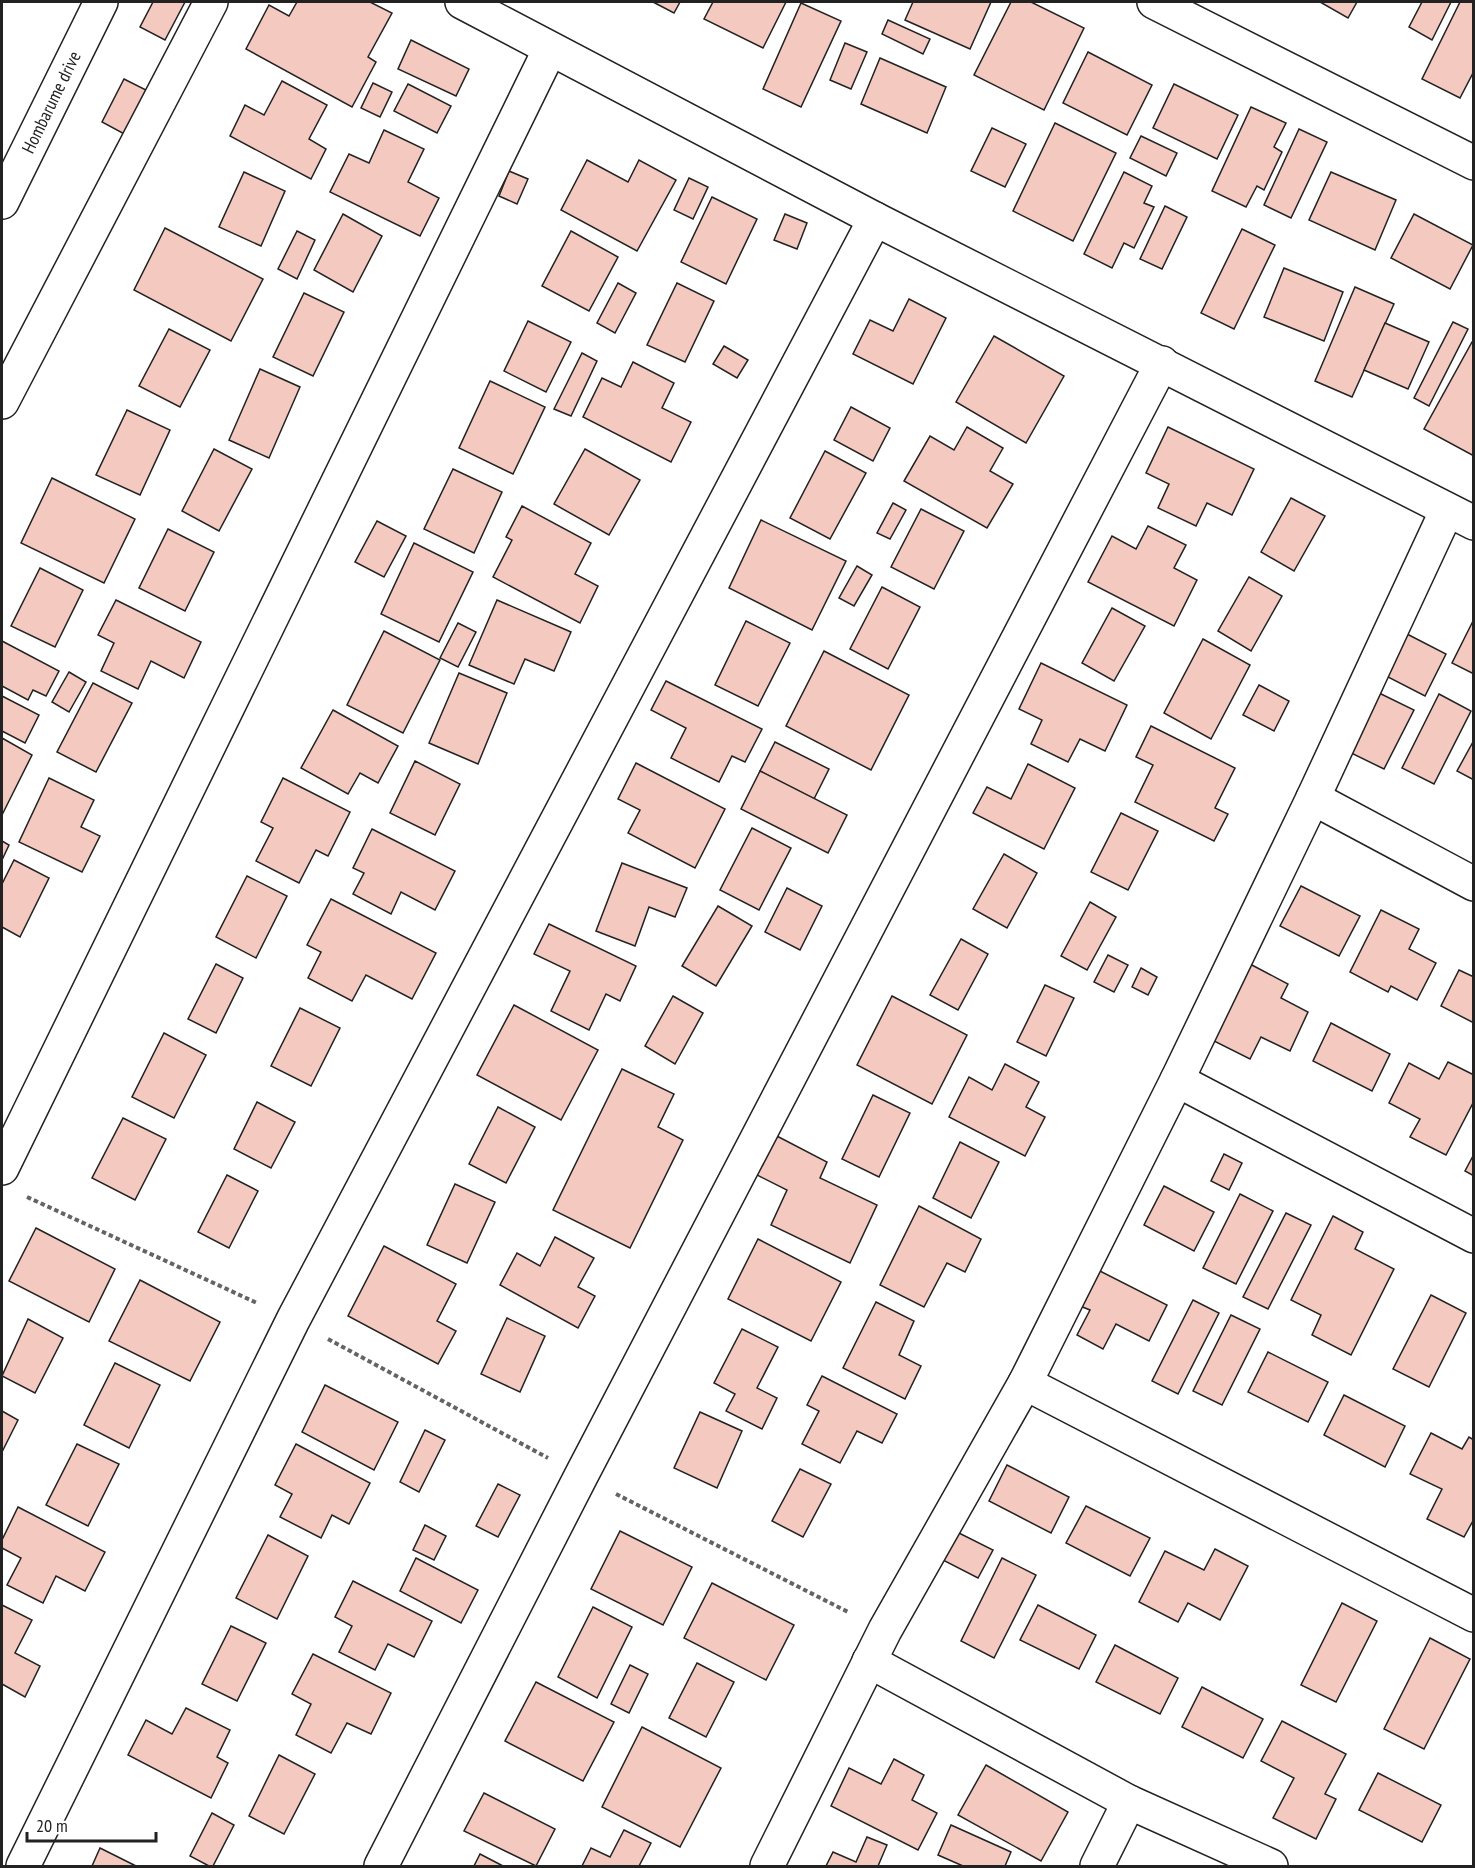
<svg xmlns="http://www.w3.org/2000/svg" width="1475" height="1868" viewBox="0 0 1475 1868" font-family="'PT Sans Narrow',sans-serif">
<rect width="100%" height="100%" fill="#fff"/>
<g fill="#f3c9c0" stroke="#222" stroke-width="1.5">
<polygon points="153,2 185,2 165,40 140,27"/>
<polygon points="297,2 370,2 392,13 368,57 376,62 352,107 246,49 269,5 289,16"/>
<polygon points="653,2 680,2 674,13"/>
<polygon points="713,2 786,2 763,48 704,19"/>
<polygon points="913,2 991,2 970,49 905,20"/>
<polygon points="1011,2 1031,2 1084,28 1044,110 974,75"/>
<polygon points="1320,2 1357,2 1348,18"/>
<polygon points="1422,2 1451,2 1432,40 1409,27"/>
<polygon points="1460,2 1474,2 1474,71 1460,98 1422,79"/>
<polygon points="801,3 841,21 801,107 763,89"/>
<polygon points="888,20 930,39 923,54 882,34"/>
<polygon points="411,40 469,69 456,96 398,69"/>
<polygon points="845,43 867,52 851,89 830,80"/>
<polygon points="1088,52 1152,85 1127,135 1063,103"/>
<polygon points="880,58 946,87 927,133 861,104"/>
<polygon points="124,79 150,92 128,136 102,122"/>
<polygon points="282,81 327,105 309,139 326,149 311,179 230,136 245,105 264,115"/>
<polygon points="373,83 392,92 380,117 361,108"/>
<polygon points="408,84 451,106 437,133 394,111"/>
<polygon points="1174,84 1238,115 1217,159 1153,128"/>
<polygon points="1251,107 1286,123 1274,147 1282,152 1264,190 1257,186 1246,207 1212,191"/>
<polygon points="1055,123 1116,153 1073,241 1013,211"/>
<polygon points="992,128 1026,144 1005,187 971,171"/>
<polygon points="1299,129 1327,142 1291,218 1264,205"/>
<polygon points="384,130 424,149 408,182 439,198 420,236 330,192 349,154 369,163"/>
<polygon points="1141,136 1177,153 1166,176 1130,158"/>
<polygon points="587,160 628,182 639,160 676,180 637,251 561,210"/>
<polygon points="509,171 528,179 517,204 499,196"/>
<polygon points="244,172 285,191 261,246 219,227"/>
<polygon points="1124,172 1152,186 1144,203 1154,207 1134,248 1124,243 1112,268 1084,254"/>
<polygon points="1331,172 1396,200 1375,250 1309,220"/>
<polygon points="689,178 708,187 693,219 674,210"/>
<polygon points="712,197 757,219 726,284 681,262"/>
<polygon points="1165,206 1187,217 1162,269 1140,259"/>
<polygon points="343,214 382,236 353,292 314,270"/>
<polygon points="785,214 807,223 797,249 774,240"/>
<polygon points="1414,214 1473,245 1450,289 1391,258"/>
<polygon points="165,228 263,279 231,341 134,290"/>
<polygon points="1242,229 1275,245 1234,329 1201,313"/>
<polygon points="297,231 315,240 297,279 278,269"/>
<polygon points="571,231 618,257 589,311 542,286"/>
<polygon points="1284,268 1343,292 1324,341 1264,317"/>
<polygon points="618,283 636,293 615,333 597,323"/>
<polygon points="677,283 714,301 685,362 647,345"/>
<polygon points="1355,287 1394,304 1352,397 1315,381"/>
<polygon points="304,293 344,312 313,376 273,357"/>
<polygon points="909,299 946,318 913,384 853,354 870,320 893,331"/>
<polygon points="528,321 571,342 546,392 504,371"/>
<polygon points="1453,322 1468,329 1429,406 1414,398"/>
<polygon points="1385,323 1429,342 1408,389 1364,370"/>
<polygon points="169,329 210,350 180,407 139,386"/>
<polygon points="994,336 1064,376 1026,443 956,402"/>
<polygon points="1472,342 1474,342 1474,456 1424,429"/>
<polygon points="724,346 748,360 737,378 713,364"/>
<polygon points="582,353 597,361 571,416 554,409"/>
<polygon points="633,362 674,383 662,408 691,422 671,462 583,417 602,378 621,387"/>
<polygon points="260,369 300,387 269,458 229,440"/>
<polygon points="490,381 545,407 513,474 459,448"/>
<polygon points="851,407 890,428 873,461 834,440"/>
<polygon points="127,410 170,430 140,495 96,475"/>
<polygon points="967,427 1003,448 990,471 1013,484 987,528 904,481 930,436 954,450"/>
<polygon points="1168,427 1254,469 1232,515 1207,503 1196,526 1158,508 1169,484 1146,473"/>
<polygon points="214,449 252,469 219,531 182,511"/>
<polygon points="585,449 640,480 609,535 554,504"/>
<polygon points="825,451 866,473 830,539 790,518"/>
<polygon points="453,469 502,492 474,553 424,529"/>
<polygon points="52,478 135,519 104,583 21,543"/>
<polygon points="1291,498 1325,516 1294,571 1261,552"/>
<polygon points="893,503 906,510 890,539 877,533"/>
<polygon points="522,506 591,543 575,574 598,586 580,623 493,577 512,540 506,537"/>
<polygon points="921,509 964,531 934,589 891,567"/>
<polygon points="761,520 846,561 812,630 729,588"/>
<polygon points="377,521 406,536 384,577 355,562"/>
<polygon points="1148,526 1186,545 1174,568 1197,580 1174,626 1088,582 1112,536 1136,549"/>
<polygon points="168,529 214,552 185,611 139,588"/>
<polygon points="414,543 473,572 439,642 381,614"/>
<polygon points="857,566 872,575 854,606 839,598"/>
<polygon points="40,568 83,590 55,647 11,626"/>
<polygon points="1249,577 1282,596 1251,651 1218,631"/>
<polygon points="882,587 920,607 888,669 850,649"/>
<polygon points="116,600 201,642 184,678 151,661 138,689 101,671 114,643 98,635"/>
<polygon points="497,600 571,632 554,671 525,659 514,684 469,665"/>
<polygon points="1112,608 1145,626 1114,681 1082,663"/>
<polygon points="1474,619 1474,674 1452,663"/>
<polygon points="746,621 790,643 758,706 715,685"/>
<polygon points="458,623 476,632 458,667 440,658"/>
<polygon points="384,631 440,660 403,733 347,705"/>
<polygon points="1407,634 1446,654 1425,696 1386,676"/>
<polygon points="1203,639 1250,665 1211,739 1164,713"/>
<polygon points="2,641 59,671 46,696 33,690 28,700 2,686"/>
<polygon points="824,651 909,695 871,770 786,726"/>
<polygon points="1041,663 1127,705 1105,751 1080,739 1068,762 1031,744 1042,720 1019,709"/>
<polygon points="69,672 86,682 69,712 52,702"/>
<polygon points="459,673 507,693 478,764 429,743"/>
<polygon points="666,681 762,729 745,762 732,756 719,782 671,758 686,728 651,710"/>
<polygon points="93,683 132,703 96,772 57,752"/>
<polygon points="1259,685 1289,701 1274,731 1243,715"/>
<polygon points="1375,691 1414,710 1384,769 1345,750"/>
<polygon points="1439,694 1471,711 1434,784 1402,768"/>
<polygon points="2,696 39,715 25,743 2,731"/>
<polygon points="333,710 398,746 378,783 360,773 348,794 301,768"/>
<polygon points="1151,726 1235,768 1215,808 1228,814 1214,841 1135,802 1153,765 1136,757"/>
<polygon points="2,738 32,755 2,815"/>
<polygon points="1474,740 1474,780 1457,771"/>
<polygon points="775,742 829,769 814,799 760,771"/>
<polygon points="415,761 460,784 435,835 390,813"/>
<polygon points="636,763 725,809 695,868 628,833 640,810 618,799"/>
<polygon points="1028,764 1075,788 1044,849 973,813 987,787 1011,799"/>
<polygon points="760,771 847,815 828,853 741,809"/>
<polygon points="49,778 94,800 81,827 100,836 82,872 19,842"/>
<polygon points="283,778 350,812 328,856 316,850 299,883 256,861 273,828 261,822"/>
<polygon points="1121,813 1158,831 1128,890 1091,872"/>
<polygon points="752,828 791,848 759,910 720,890"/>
<polygon points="372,829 455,871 435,910 401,892 391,914 353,894 364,873 353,868"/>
<polygon points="2,841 9,845 2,860"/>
<polygon points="1004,854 1037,873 1007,928 973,909"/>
<polygon points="14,860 49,878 20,937 2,927 2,884"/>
<polygon points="622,863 687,888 675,917 649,907 635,946 596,931"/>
<polygon points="247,876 287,896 256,958 216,937"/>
<polygon points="1301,886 1360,916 1339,956 1280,926"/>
<polygon points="787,888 822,906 800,950 765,932"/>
<polygon points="331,899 436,953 412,999 366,975 352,1001 308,978 321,952 307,945"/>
<polygon points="1090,902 1116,917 1087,970 1061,956"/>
<polygon points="718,906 752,926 716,986 682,966"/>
<polygon points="1381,910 1419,929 1409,949 1436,963 1417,1000 1391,986 1388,992 1350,972"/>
<polygon points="549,924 636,966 620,1001 606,994 589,1030 551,1011 570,971 534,954"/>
<polygon points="961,939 988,954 958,1010 930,995"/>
<polygon points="1108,955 1128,965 1114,992 1094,982"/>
<polygon points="216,964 243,978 216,1033 188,1019"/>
<polygon points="1250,964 1288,984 1281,998 1308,1012 1290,1051 1261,1037 1250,1059 1212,1040"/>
<polygon points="1141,968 1157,977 1148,995 1132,987"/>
<polygon points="1459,970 1474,977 1474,1023 1441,1006"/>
<polygon points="1045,985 1074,998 1046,1056 1017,1042"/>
<polygon points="673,996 703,1013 675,1064 645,1046"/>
<polygon points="892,996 967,1035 932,1104 857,1065"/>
<polygon points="514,1005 598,1050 561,1120 477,1075"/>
<polygon points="300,1008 340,1028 311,1086 271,1066"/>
<polygon points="1331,1023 1390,1054 1372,1091 1313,1061"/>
<polygon points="164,1033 206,1055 174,1118 132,1097"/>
<polygon points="1448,1062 1474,1075 1474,1101 1446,1155 1410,1137 1420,1119 1389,1103 1409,1063 1439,1079"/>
<polygon points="1005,1064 1039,1082 1026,1107 1045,1117 1025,1156 949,1117 969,1077 992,1090"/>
<polygon points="622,1069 674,1094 658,1127 683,1140 630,1248 553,1210"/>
<polygon points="873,1095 910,1113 879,1177 842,1159"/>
<polygon points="257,1102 295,1122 271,1168 234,1149"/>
<polygon points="498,1107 535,1127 506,1183 469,1164"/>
<polygon points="123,1118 166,1139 135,1200 92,1178"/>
<polygon points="773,1134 827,1162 820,1178 877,1205 850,1263 771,1225 787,1190 753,1173"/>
<polygon points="960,1142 999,1162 971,1218 933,1198"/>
<polygon points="1224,1154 1242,1163 1229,1190 1211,1181"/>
<polygon points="1474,1154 1474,1176 1465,1171"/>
<polygon points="227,1175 258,1191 229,1248 198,1232"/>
<polygon points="455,1184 495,1202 467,1263 427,1245"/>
<polygon points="1164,1186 1214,1212 1194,1251 1144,1225"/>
<polygon points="1240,1194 1273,1211 1236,1284 1203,1268"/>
<polygon points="919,1206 981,1239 965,1272 947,1263 924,1307 880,1285"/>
<polygon points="1286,1213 1311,1225 1268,1309 1243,1297"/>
<polygon points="1333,1216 1363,1232 1355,1249 1394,1269 1351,1355 1312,1335 1321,1315 1291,1300"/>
<polygon points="36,1228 115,1269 89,1322 9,1281"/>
<polygon points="555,1237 594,1258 578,1287 595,1296 578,1328 500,1285 517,1253 540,1266"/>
<polygon points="758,1239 841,1282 811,1341 728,1299"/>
<polygon points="384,1246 456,1284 437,1321 456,1331 438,1364 348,1316"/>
<polygon points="1098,1270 1167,1305 1149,1341 1116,1324 1103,1349 1077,1335 1090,1310 1080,1306"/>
<polygon points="140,1280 220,1322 190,1381 109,1341"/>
<polygon points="1431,1295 1466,1313 1429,1387 1393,1369"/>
<polygon points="1193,1300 1219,1313 1178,1394 1152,1381"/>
<polygon points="876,1302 914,1321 899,1355 921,1366 905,1399 843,1368"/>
<polygon points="1231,1315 1260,1329 1222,1405 1193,1391"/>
<polygon points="507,1318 545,1336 520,1392 481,1374"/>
<polygon points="28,1319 63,1338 35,1393 2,1376"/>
<polygon points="742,1329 778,1347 757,1388 777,1398 762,1429 726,1411 735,1394 714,1383"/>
<polygon points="1268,1352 1328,1382 1308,1422 1248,1392"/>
<polygon points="115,1363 160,1385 129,1448 84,1425"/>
<polygon points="822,1376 897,1414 882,1443 857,1431 840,1463 802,1444 819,1411 807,1405"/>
<polygon points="325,1385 398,1422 374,1470 302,1432"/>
<polygon points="1344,1395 1405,1426 1385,1467 1324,1435"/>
<polygon points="2,1411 18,1420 2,1452"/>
<polygon points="700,1412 742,1431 717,1488 674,1468"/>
<polygon points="425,1430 445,1440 419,1492 400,1482"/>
<polygon points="1431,1433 1462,1449 1469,1437 1474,1440 1474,1519 1464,1537 1427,1519 1442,1489 1410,1474"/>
<polygon points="77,1444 119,1464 88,1526 46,1505"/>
<polygon points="296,1444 370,1483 349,1524 332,1515 321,1538 280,1517 292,1494 275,1485"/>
<polygon points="1007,1465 1069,1497 1051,1533 989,1501"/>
<polygon points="800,1469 831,1484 803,1537 772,1521"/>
<polygon points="498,1484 520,1495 498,1537 476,1526"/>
<polygon points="1086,1506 1150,1538 1130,1576 1066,1543"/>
<polygon points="18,1507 105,1552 85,1591 56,1576 43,1603 7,1585 21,1558 2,1548 2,1540"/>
<polygon points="425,1525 446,1536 434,1560 413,1550"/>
<polygon points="949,1528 993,1550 978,1578 935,1556"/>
<polygon points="620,1531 692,1567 663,1625 591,1589"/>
<polygon points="268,1535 308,1556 277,1619 236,1598"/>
<polygon points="1215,1549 1248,1566 1220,1620 1188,1603 1178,1622 1139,1602 1165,1551 1204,1570"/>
<polygon points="416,1558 478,1590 461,1623 400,1591"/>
<polygon points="1002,1558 1036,1575 994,1658 961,1641"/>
<polygon points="353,1581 432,1621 414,1657 388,1644 375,1670 339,1652 352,1626 335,1617"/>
<polygon points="712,1583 794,1625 766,1680 684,1638"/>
<polygon points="1342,1603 1377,1621 1336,1702 1301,1685"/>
<polygon points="2,1605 32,1620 15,1653 40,1666 25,1697 2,1684"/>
<polygon points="1038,1605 1096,1635 1079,1669 1020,1640"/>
<polygon points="593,1607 632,1627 597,1698 558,1677"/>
<polygon points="231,1626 266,1643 237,1701 202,1684"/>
<polygon points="1430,1638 1470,1659 1424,1749 1384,1729"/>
<polygon points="1115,1645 1178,1678 1160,1714 1096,1682"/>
<polygon points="313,1654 391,1693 371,1734 347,1723 331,1753 296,1735 311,1704 292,1694"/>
<polygon points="697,1663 734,1682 706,1737 669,1718"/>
<polygon points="630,1665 648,1674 629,1713 611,1704"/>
<polygon points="536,1682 614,1722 583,1781 505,1741"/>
<polygon points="1202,1687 1263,1719 1243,1758 1182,1727"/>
<polygon points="186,1708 230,1730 217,1757 228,1763 211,1798 128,1755 146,1720 172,1734"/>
<polygon points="1282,1721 1346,1754 1325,1794 1336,1799 1316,1839 1273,1818 1294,1778 1261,1761"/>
<polygon points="642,1727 721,1768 680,1847 602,1807"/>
<polygon points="279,1755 315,1774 284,1834 249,1816"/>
<polygon points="894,1759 924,1775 912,1800 937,1813 918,1850 831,1806 849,1768 881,1784"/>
<polygon points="986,1765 1068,1812 1041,1861 958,1815"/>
<polygon points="1378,1773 1441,1805 1422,1842 1359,1810"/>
<polygon points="484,1793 555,1829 536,1866 464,1831"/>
<polygon points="212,1813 234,1825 213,1866 209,1866 190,1856"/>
<polygon points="951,1825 1011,1852 1005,1866 963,1866 938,1855"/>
<polygon points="624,1830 651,1843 639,1866 582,1866 591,1848 610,1857"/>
<polygon points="867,1837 887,1845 878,1866 826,1866 833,1852 856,1862"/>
<polygon points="100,1848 136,1866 92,1866"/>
<polygon points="480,1854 503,1866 474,1866"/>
</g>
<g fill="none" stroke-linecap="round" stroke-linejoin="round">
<g stroke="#222" stroke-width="36">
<g id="minor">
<polyline points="462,2 875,219 1474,523"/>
<polyline points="1154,2 1474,163"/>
<polyline points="2,402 211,2"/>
<polyline points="1313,798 1474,884"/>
<polyline points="1177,1080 1474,1236"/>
<polyline points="2,1168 550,49"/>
<polyline points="1025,1383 1474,1615"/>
<polyline points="869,1661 1129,1802 1271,1866"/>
<polyline points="23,1866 293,1320 875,219"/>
<polyline points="381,1866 581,1476 1162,363"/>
<polyline points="767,1866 885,1630 1025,1383 1177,1080 1313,798 1447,510"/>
<polyline points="1097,1866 1129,1802"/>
</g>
</g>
<g stroke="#222" stroke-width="36">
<polyline id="tertiary" points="2,202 101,2"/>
</g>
<g stroke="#646464" stroke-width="4" stroke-dasharray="4.5 3" stroke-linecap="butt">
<polyline points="27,1197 257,1303"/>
<polyline points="328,1339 548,1458"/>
<polyline points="616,1494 850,1613"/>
</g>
<use href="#minor" stroke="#fff" stroke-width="33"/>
<use href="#tertiary" stroke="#fff" stroke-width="33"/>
</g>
<g text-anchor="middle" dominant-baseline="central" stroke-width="4.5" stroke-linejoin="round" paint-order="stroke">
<g font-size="18" fill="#222" stroke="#fff">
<text transform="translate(51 102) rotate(-64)">Hombarume drive</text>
</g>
</g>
<rect width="1475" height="1868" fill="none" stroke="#222222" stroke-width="6"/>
<path d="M27 1832v9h129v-9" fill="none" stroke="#222222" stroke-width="3"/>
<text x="36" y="1832" font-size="18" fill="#222222" stroke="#ffffff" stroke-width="4.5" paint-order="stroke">20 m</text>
</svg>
